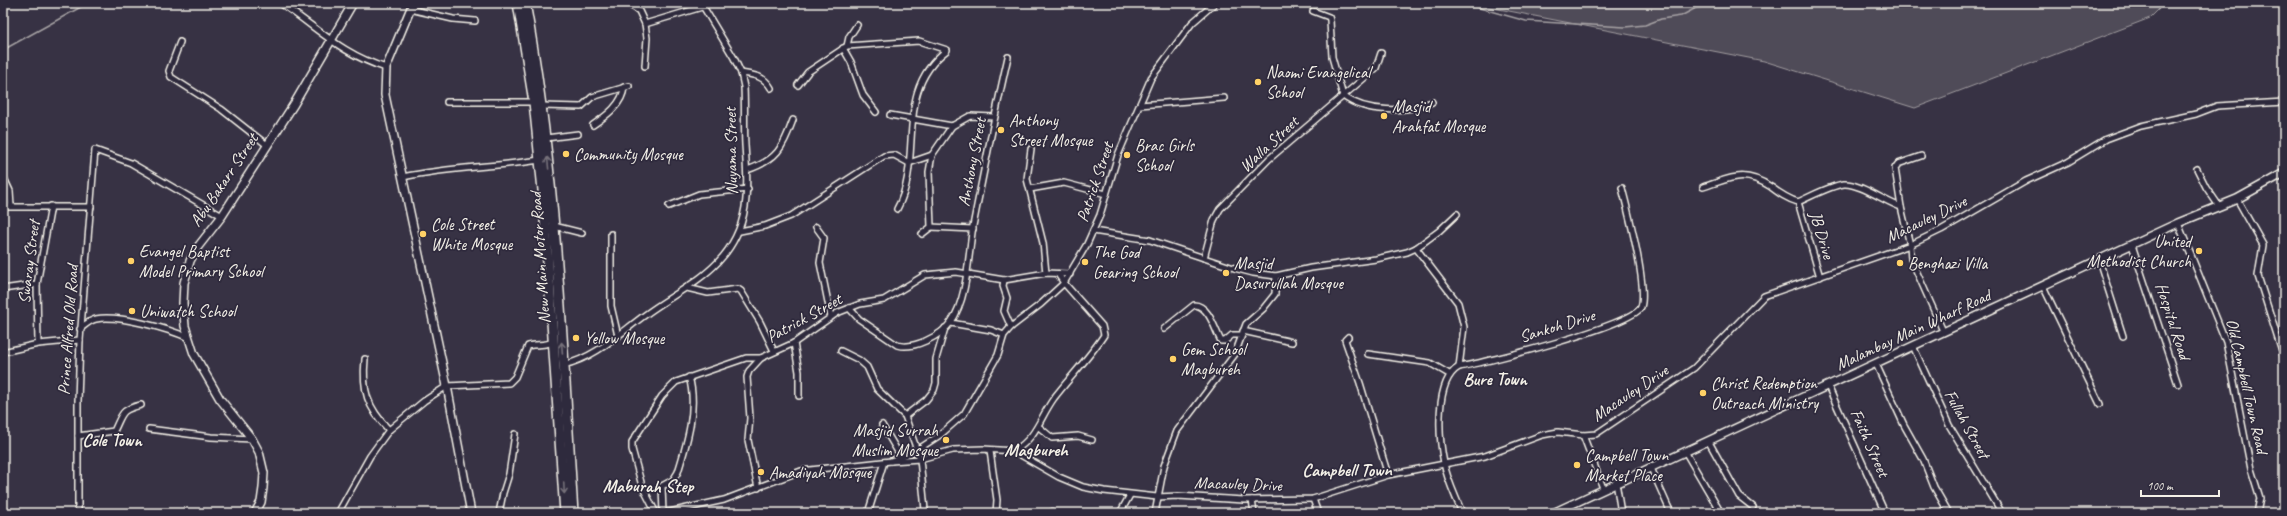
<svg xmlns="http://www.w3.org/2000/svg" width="2287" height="516" viewBox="0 0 2287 516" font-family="Caveat,sans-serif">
<rect width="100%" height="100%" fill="#373244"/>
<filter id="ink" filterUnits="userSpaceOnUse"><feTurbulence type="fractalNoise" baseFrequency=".025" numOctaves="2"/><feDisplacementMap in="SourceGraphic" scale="8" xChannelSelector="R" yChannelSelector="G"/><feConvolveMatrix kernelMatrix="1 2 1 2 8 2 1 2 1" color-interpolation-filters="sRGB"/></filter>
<g filter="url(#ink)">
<polygon fill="#504b59" stroke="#a29ea0" points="1468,3 2165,3 2150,18 1915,108 1764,61"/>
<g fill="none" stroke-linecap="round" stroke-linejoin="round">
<g stroke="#a6a2a4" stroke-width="1.5">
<polyline points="887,3 899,3"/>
<polyline points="1432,3 1438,6 1476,7 1526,21 1625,27 1645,25 1661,19 1681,16 1696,8 1703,7"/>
<polyline points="3,50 88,3"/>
<polyline points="147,513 157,512"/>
</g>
<g stroke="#f4f1e8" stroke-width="8">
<g id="street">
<path d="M280 3C318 28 341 54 386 68"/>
<polyline points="627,3 639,11 645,24 702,7"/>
<polyline points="410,9 453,19 475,21"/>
<polyline points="1313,11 1329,17 1330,20 1332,57 1343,96 1376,68 1381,53"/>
<polyline points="645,24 647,38 645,66"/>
<polyline points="180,42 169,71 171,77 221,109 267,145"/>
<polyline points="847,46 849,37 857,25"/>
<polyline points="843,48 851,62 863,95 876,112"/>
<path d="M741 73C755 75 764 76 771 88"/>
<path d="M798 85 808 72 847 46 919 41 947 50C892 92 925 157 897 209"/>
<polyline points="447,102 534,102"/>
<polyline points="1140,105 1224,98"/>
<polyline points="542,106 581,107 592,97 629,86"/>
<polyline points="890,115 952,126 970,116 994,117"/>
<path d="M593 125C606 116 623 104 624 87"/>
<polyline points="546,138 578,134"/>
<polyline points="1031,149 1027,179 1043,243 1046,273"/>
<polyline points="2197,169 2206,187 2219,206"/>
<path d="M747 170C777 160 783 148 793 120"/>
<polyline points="3,176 10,191 11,206"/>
<path d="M403 177C448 167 494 167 540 160"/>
<path d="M1703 187C1732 178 1743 169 1771 187 1779 193 1787 199 1798 202 1812 196 1829 186 1844 184 1859 183 1886 202 1901 207L1910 245 1911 259 1943 331"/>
<polyline points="1030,189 1064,183 1106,194"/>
<polyline points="2237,199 2263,245 2258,276 2284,358"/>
<polyline points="1798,202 1820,277"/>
<polyline points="669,206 699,194 748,189"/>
<polyline points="3,207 91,207"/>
<polyline points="1901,207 1895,168 1898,164 1921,156"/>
<polyline points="2178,223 2226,342 2251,469 2260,498 2257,513"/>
<polyline points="554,226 582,233"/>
<polyline points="816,227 824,238 820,263 831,317"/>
<polyline points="931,227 973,229"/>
<polyline points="740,231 765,226 791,216 884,156 894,155 909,163 932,155 952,126"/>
<polyline points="1093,231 1150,240 1234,268 1253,273 1276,276 1311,268 1376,259 1407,252 1416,248 1439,231 1457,214"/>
<polyline points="611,234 611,306 618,336"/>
<polyline points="922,234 931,227 929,172 932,155"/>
<polyline points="2132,245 2178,384"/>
<polyline points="1416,248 1458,303 1464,327 1459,367"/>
<path d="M1204 258 1214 220 1220 209 1269 159 1343 96C1366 113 1406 113 1432 102"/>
<polyline points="2099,260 2123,336"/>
<polyline points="1058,274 1064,283 1087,244 1100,215 1118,155 1151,78 1192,23 1215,3"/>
<polyline points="1004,280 1003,286 1007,298 1004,311 1011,327"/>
<polyline points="2043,286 2100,404"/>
<polyline points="687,288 708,293 738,289 741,291 760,322 774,351"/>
<polyline points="3,289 37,284"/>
<path d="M849 308 859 319 897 345C913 350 941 336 951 322 968 298 968 256 973 226 984 170 995 113 1008 57"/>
<polyline points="951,323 991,330 1004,335"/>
<path d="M80 329C85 325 90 320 96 319 117 314 169 329 189 338"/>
<path d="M1164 329 1194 305C1209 305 1215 330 1221 341H1225L1232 335H1242"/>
<polyline points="1243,331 1292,342"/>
<polyline points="1348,337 1345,340 1360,383 1388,475"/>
<polyline points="794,343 799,372 799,396"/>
<polyline points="38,344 37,284 51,206"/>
<polyline points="1913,346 1949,425 2002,513"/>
<polyline points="841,351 859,360 867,367 877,389 905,416 920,459 925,510"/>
<polyline points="3,352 38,344 80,340"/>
<polyline points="1368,354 1430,363 1449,374"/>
<path d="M365 359C362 391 367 407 389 430"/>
<polyline points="1876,364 1904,425 1923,459 1934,487 1949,513"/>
<path d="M563 365C595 358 619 334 645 315 669 297 697 284 718 262 751 227 748 189 745 145 744 126 745 107 744 87L741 73 734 58 701 3"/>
<polyline points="1828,386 1885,513"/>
<polyline points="905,416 926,400 934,390 936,383 936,359 945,328"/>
<polyline points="882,425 901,457"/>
<polyline points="1039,427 1052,438 1078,436 1092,440"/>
<polyline points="149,429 211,437 252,439"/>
<polyline points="1583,435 1603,488"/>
<path d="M78 436 114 431C123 413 120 410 141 405"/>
<polyline points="1709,442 1739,496 1753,507"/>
<polyline points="990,451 997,500 996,513"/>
<polyline points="1686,453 1721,513"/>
<polyline points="891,461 920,459 953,450 983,449 1014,451 1059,477 1083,487 1104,491 1157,497 1178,496 1244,500 1313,499 1388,475 1485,456 1542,435 1558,432 1583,435 1596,434 1694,368 1764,296 1910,245 1941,230 2026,181 2068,162 2106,139 2141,126 2196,114 2217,106 2284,102"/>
<polyline points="1651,468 1671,513"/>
<polyline points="1616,482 1621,513"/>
<polyline points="758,488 748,440 750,418 747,377 749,371 761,358 794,343 837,313 860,304 884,300 925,275 956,272 1004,280 1046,273 1070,274"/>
<polyline points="1313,499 1318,513"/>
<polyline points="1252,500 1254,513"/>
<polyline points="78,513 78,401 80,340 95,150 131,163 222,216"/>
<path d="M338 513 370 456 389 430 424 401 447 386 509 383 515 377 528 346C537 343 545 347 554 341"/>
<polyline points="499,513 503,493 509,474 515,434"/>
<polyline points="656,513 642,486 632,449 632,442 662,396 676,382 746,358 761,358"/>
<path d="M663 513 662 486 673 480 678 472C687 443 698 407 689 377"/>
<path d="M665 513 724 500 801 471 891 461 917 450 940 435 964 414 998 355 1004 335 1011 327 1041 304 1064 283 1102 326 1104 335C1089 358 1070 377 1054 398 1039 419 1037 437 1014 451"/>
<polyline points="868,513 884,462"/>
<polyline points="1051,513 1052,512"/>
<polyline points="1120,513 1130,495"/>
<polyline points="1155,513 1164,466 1177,431 1235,354 1246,324 1263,309 1275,294 1276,276"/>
<path d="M1462 513C1456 497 1447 480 1444 463 1439 439 1434 381 1459 367 1484 363 1635 325 1641 307 1648 287 1628 211 1622 188"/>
</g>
</g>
<g stroke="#f4f1e8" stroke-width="10">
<g id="secondary">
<polyline points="413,3 386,68 385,95 447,386 471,513"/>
<polyline points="255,513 261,502 263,488 264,473 259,452 252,439 220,399 194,354 185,326 183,303 184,283 190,261 197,248 222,216 294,104 353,3"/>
<polyline points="1553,513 2178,223 2237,199 2284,173"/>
</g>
</g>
<g stroke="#f4f1e8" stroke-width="12">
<g id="highway">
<polyline points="518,3 534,102 543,190 565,513"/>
<path d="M525 3C556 171 562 343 573 513"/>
</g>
</g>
<use href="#street" stroke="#2f2a3d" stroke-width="5"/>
<use href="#secondary" stroke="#2f2a3d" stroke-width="7"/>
<use href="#highway" stroke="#2f2a3d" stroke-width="9"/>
</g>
<defs><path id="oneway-shaft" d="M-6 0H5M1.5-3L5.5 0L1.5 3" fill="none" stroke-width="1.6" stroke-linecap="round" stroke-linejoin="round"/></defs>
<g stroke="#747079">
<use href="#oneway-shaft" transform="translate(548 163) rotate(-96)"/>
<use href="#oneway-shaft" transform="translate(562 348) rotate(-94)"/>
<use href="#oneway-shaft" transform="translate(564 488) rotate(87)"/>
</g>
</g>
<g fill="#ffd166" stroke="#2f2a3d" stroke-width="1.5">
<circle cx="1258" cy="82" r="4"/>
<circle cx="1384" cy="116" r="4"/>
<circle cx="1001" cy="130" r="4"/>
<circle cx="566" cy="154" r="4"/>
<circle cx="1127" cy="155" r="4"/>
<circle cx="423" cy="234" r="4"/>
<circle cx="2199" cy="251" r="4"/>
<circle cx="131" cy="261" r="4"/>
<circle cx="1085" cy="262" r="4"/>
<circle cx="1900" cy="263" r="4"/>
<circle cx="1226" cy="273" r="4"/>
<circle cx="132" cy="311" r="4"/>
<circle cx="576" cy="338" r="4"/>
<circle cx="1173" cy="359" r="4"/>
<circle cx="1703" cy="393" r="4"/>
<circle cx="946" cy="440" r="4"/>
<circle cx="1577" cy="465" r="4"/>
<circle cx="761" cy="472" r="4"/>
</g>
<g text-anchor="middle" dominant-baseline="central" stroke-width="3.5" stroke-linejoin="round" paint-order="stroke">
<g font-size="17" fill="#f4f1e8" stroke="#2f2a3d" text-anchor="start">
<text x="1266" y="72">Naomi Evangelical<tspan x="1266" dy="20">School</tspan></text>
<text x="1392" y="106">Masjid<tspan x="1392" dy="20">Arahfat Mosque</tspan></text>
<text x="1009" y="120">Anthony<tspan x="1009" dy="20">Street Mosque</tspan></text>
<text x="1135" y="145">Brac Girls<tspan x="1135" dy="20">School</tspan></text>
<text x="574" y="154">Community Mosque</text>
<text x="431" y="224">Cole Street<tspan x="431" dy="20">White Mosque</tspan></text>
<text x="2191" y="241" text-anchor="end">United<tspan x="2191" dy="20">Methodist Church</tspan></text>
<text x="139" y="251">Evangel Baptist<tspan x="139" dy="20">Model Primary School</tspan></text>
<text x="1093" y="252">The God<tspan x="1093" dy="20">Gearing School</tspan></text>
<text x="1234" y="263">Masjid<tspan x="1234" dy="20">Dasurullah Mosque</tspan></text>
<text x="1908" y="263">Benghazi Villa</text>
<text x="140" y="311">Uniwatch School</text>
<text x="584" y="338">Yellow Mosque</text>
<text x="1181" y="349">Gem School<tspan x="1181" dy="20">Magbureh</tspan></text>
<text x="1711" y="383">Christ Redemption<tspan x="1711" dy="20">Outreach Ministry</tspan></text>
<text x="938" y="430" text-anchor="end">Masjid Surrah<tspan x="938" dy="20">Muslim Mosque</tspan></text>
<text x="1585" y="455">Campbell Town<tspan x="1585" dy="20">Market Place</tspan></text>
<text x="769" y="472">Amadiyah Mosque</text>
</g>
<g font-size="17" fill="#f4f1e8" stroke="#2f2a3d">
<text transform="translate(1269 144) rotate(-43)">Walla Street</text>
<text transform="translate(731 151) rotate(-91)">Nuyama Street</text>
<text transform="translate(972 162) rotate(-79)">Anthony Street</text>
<text transform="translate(224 180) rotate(-56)">Abu Bakarr Street</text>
<text transform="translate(1095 182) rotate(-71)">Patrick Street</text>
<text transform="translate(1926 219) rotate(-26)">Macauley Drive</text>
<text transform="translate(1822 235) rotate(73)">JB Drive</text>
<text transform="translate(540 258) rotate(-94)">New Main Motor Road</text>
<text transform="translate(29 262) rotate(-83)">Swaray Street</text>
<text transform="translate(804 318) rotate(-29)">Patrick Street</text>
<text transform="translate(2173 321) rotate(72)">Hospital Road</text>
<text transform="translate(1557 326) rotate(-17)">Sankoh Drive</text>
<text transform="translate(68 330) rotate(-86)">Prince Alfred Old Road</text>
<text transform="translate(1913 330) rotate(-25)">Malambay Main Wharf Road</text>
<text transform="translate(2247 386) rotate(77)">Old Campbell Town Road</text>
<text transform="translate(1630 393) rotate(-34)">Macauley Drive</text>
<text transform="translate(1967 424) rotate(61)">Fullah Street</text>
<text transform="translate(1870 443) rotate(66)">Faith Street</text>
<text transform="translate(1238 484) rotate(2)">Macauley Drive</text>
</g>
<g font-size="18" font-weight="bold" fill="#f4f1e8" stroke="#2f2a3d">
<text x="1495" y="379">Bure Town</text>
<text x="112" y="440">Cole Town</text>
<text x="1036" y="450">Magbureh</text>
<text x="1347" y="470">Campbell Town</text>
<text x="648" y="486">Maburah Step</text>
</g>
</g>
<rect width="2287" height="516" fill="none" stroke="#2f2a3d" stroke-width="16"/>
<rect x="8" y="8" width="2271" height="500" fill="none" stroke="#f4f1e8" stroke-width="1.5" filter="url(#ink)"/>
<path d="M2141 490v6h78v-6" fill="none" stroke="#f4f1e8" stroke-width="2"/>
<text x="2147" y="490" font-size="12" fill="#f4f1e8" stroke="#2f2a3d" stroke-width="3" paint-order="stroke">100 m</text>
</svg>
